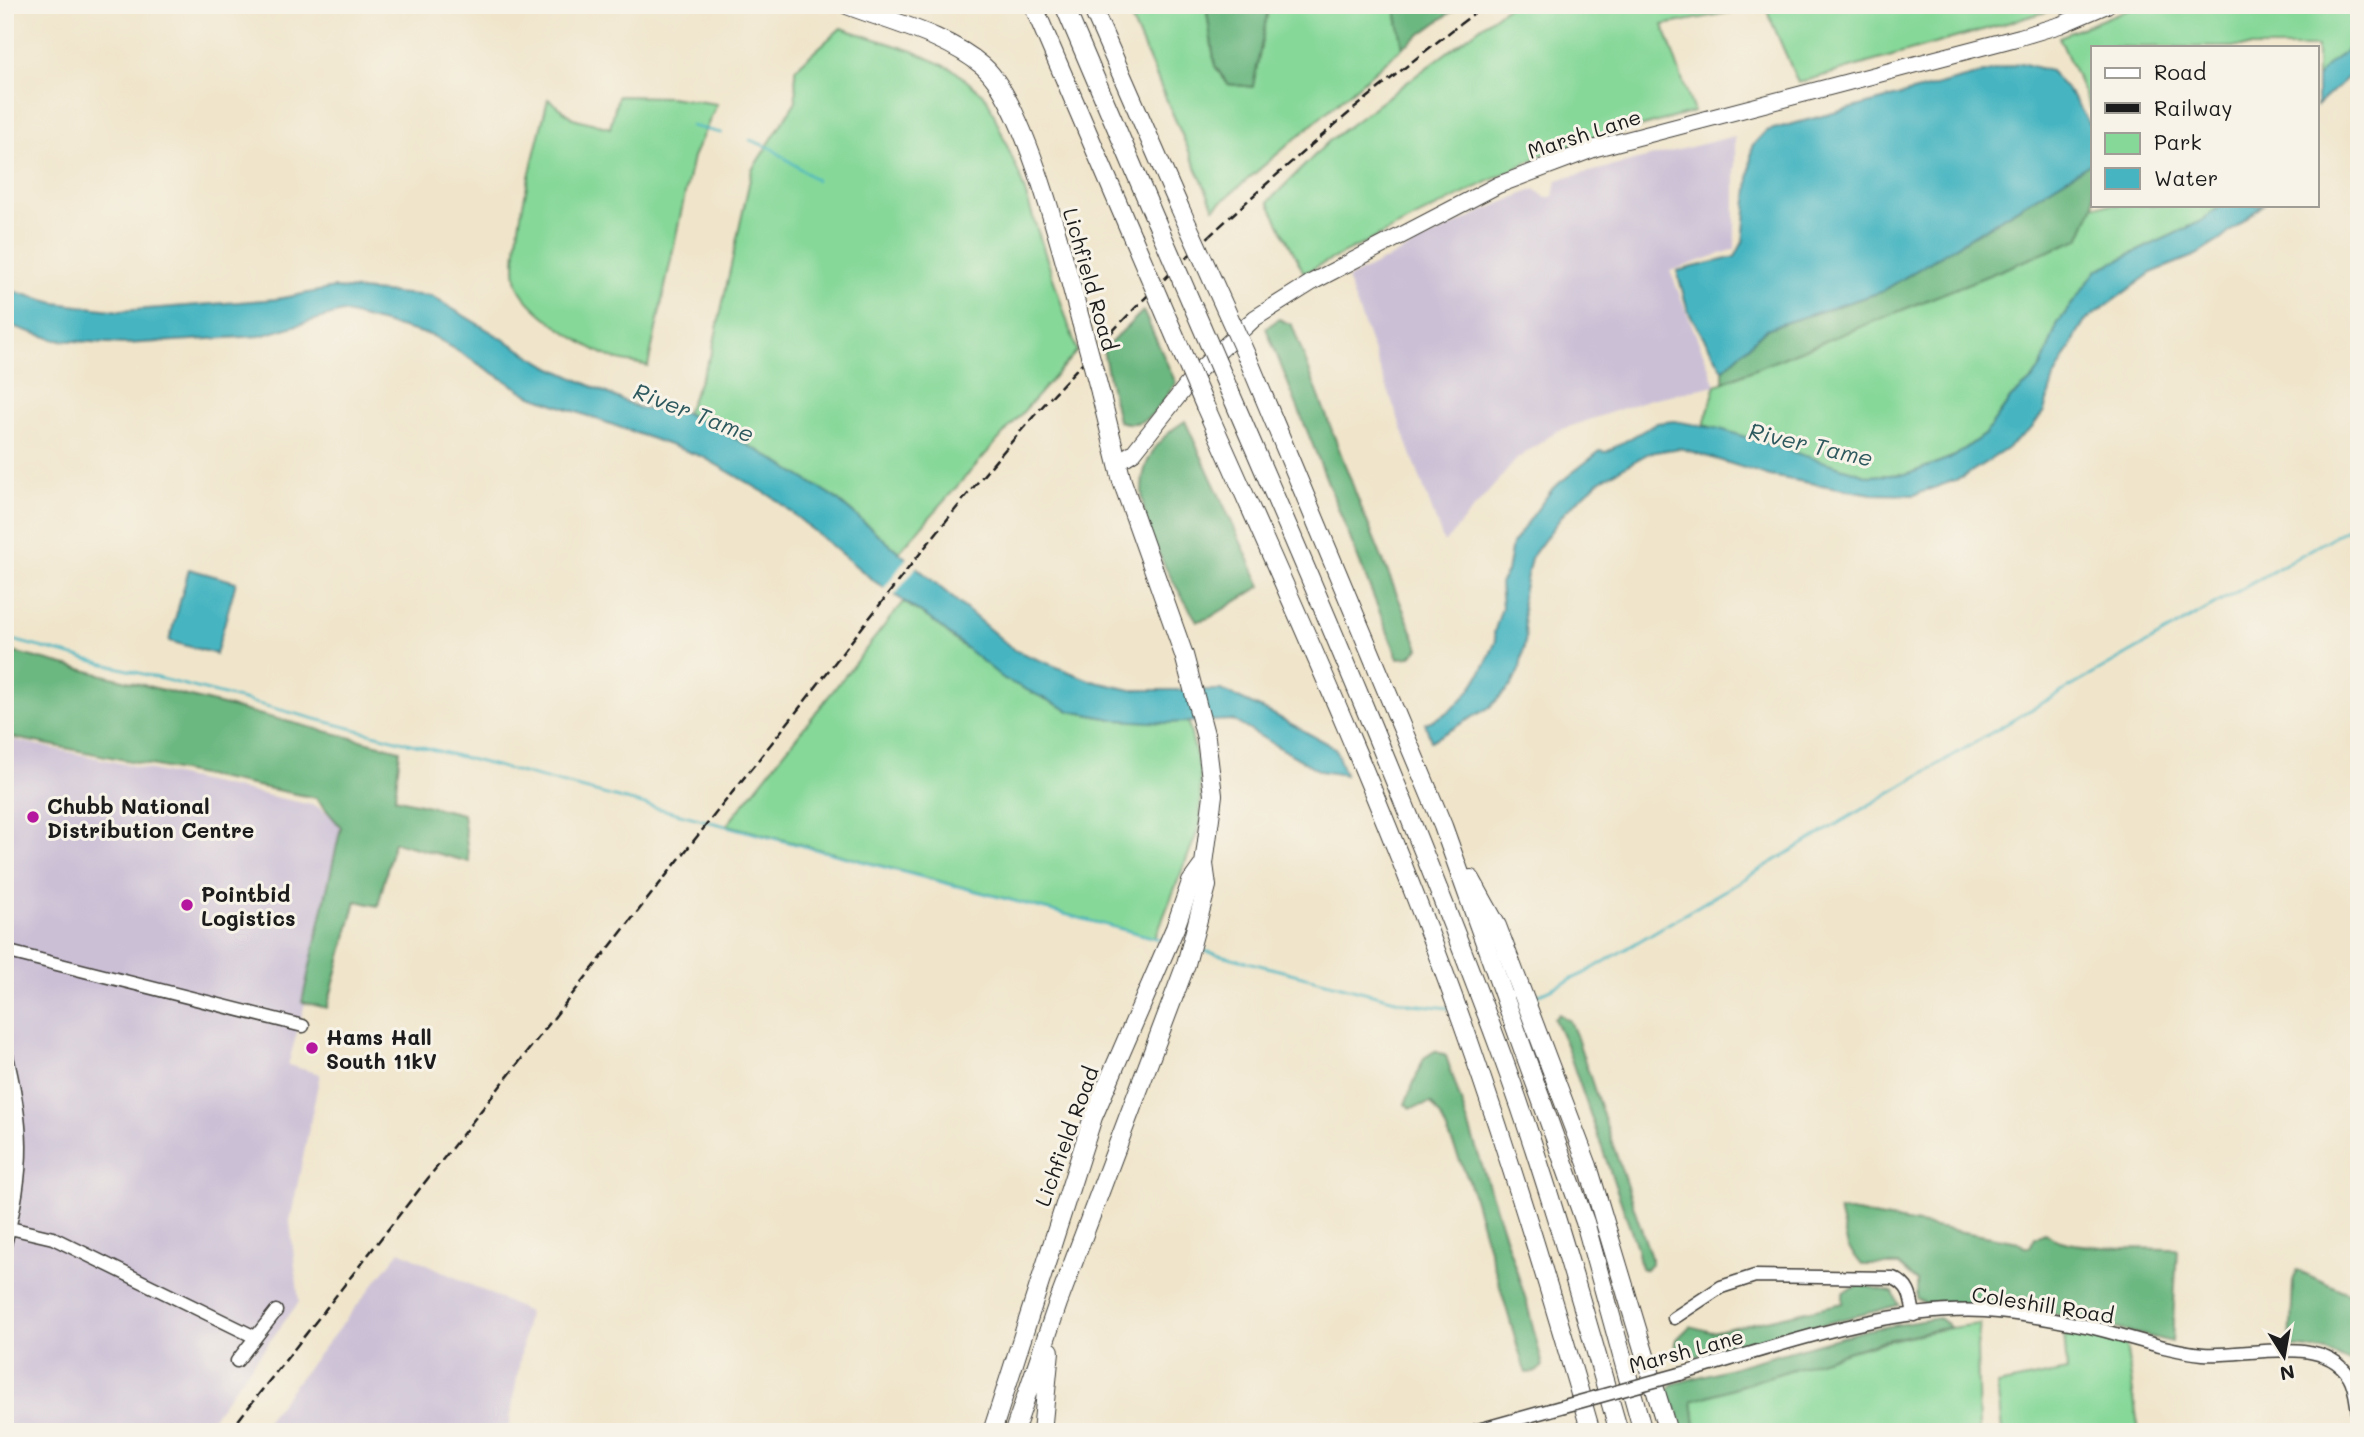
<svg xmlns="http://www.w3.org/2000/svg" width="2364" height="1437" viewBox="0 0 2364 1437" font-family="Mali,sans-serif">
<rect width="100%" height="100%" fill="#f7f3e8"/>
<filter id="ink" filterUnits="userSpaceOnUse"><feTurbulence type="fractalNoise" baseFrequency=".0143" numOctaves="2"/><feDisplacementMap in="SourceGraphic" scale="14" xChannelSelector="R" yChannelSelector="G"/><feConvolveMatrix kernelMatrix="1 2 1 2 8 2 1 2 1" color-interpolation-filters="sRGB"/></filter>
<filter id="wash" filterUnits="userSpaceOnUse"><feTurbulence type="fractalNoise" baseFrequency=".00686" numOctaves="4" result="noise"/><feDisplacementMap in="SourceGraphic" scale="28" xChannelSelector="R" yChannelSelector="G"/><feGaussianBlur stdDeviation="1.57" result="paint"/><feColorMatrix in="noise" values="0 0 0 0 0 0 0 0 0 0 0 0 0 0 0 0 0 1.4 0 .05"/><feComposite in="paint" operator="in"/></filter>
<g filter="url(#wash)">
<rect width="100%" height="100%" fill="#f0e5cb"/>
<g fill="#cbbfd5">
<polygon points="1735,136 1735,249 1670,271 1716,385 1647,400 1557,431 1517,459 1444,543 1347,279 1483,211 1535,189 1546,198 1554,196 1557,180"/>
<polygon points="5,738 316,806 353,830 288,1065 320,1074 290,1221 299,1302 202,1432 5,1432"/>
<polygon points="400,1251 528,1312 508,1432 257,1432"/>
</g>
<g fill="#86d899" stroke="#517a5a" stroke-width="2">
<polygon points="1125,5 1206,5 1215,66 1228,84 1252,87 1269,5 1395,5 1403,47 1214,208"/>
<polygon points="1510,5 2070,5 1798,83 1765,6 1663,25 1694,112 1546,153 1304,273 1268,202 1329,141"/>
<polygon points="2138,5 2359,5 2359,42 2329,63 2317,78 2317,47 2093,47 2093,113 2059,37"/>
<polygon points="841,28 913,51 954,70 987,98 1019,174 1077,351 899,552 834,497 763,453 686,413 712,352 752,170 796,101 795,69"/>
<path d="M618 96 670 97 717 104 693 157 648 366C636 363 623 362 612 358 586 347 525 310 517 283 507 249 539 138 548 99L573 118 610 128Z"/>
<polygon points="2094,205 2222,205 2200,222 2097,270 2058,323 2041,367 2032,380 2011,398 1985,434 1955,456 1908,474 1869,476 1704,425 1716,385 2078,239"/>
<polygon points="903,602 933,621 961,645 1070,711 1117,720 1188,721 1200,772 1201,823 1155,938 727,825"/>
<path d="M1980 1324 1977 1347 1979 1432H1696L1692 1401C1787 1372 1881 1335 1980 1324Z"/>
<polygon points="2064,1332 2126,1345 2139,1432 2002,1432 1997,1385 2067,1371"/>
</g>
<g fill="#6cb881" stroke="#446a4e" stroke-width="2">
<polygon points="1206,5 1269,5 1253,87 1228,84 1215,66"/>
<polygon points="1395,5 1461,5 1403,47"/>
<polygon points="2093,162 2094,205 2079,239 1723,382 1723,370 1766,329 1881,292"/>
<path d="M1143 311 1176 383C1158 406 1150 431 1118 421L1103 350Z"/>
<polygon points="1279,319 1292,325 1361,507 1419,648 1410,657 1398,658 1266,328"/>
<path d="M1185 421 1261 586 1209 618 1197 621C1159 559 1101 472 1185 421Z"/>
<polygon points="5,650 400,750 395,798 463,814 469,862 394,842 378,906 356,901 327,1008 302,1002 341,827 316,798 5,736"/>
<polygon points="1559,1014 1570,1021 1576,1035 1651,1258 1651,1264 1646,1270 1641,1268 1637,1248 1565,1042 1554,1019"/>
<polygon points="1435,1051 1446,1056 1526,1300 1543,1366 1536,1372 1526,1373 1523,1365 1469,1181 1441,1117 1431,1103 1411,1108 1405,1104 1424,1058"/>
<path d="M1839 1210 2019 1242 2024 1247H2030L2035 1237 2045 1233C2062 1251 2149 1248 2177 1249L2172 1342 2050 1313 1940 1301 1926 1304 1917 1299V1281L1899 1265H1862L1848 1247Z"/>
<polygon points="2297,1270 2359,1298 2359,1378 2354,1364 2326,1351 2290,1347 2293,1281"/>
<polygon points="1861,1285 1893,1292 1899,1305 1693,1357 1675,1347 1677,1339 1690,1326 1712,1332 1843,1303 1843,1292"/>
<polygon points="1939,1318 1950,1327 1882,1341 1692,1401 1696,1432 1683,1432 1677,1410 1667,1392 1673,1384 1866,1330"/>
</g>
<g fill="#47b5c1" stroke="#32686e" stroke-width="2">
<polygon points="2359,42 2359,67 2317,106 2317,78 2329,63"/>
<polygon points="2021,63 2050,71 2073,97 2093,129 2093,162 1881,292 1766,329 1723,370 1688,311 1677,271 1735,257 1743,242 1752,146 1766,131"/>
<path d="M2222 205H2263L2220 240 2196 255 2151 273 2084 322 2054 378 2044 411 2032 428 2005 450 1961 478 1914 495 1872 494 1770 476 1680 448 1649 453 1598 482 1565 512 1531 558 1522 598 1526 637 1520 668 1512 685 1490 707 1431 741 1425 723C1463 711 1481 676 1496 641L1494 633 1502 607 1500 583 1507 572 1512 544 1553 488 1600 451 1606 452 1657 423 1674 421 1720 429 1869 476 1908 474 1955 456 1985 434 2011 398 2032 380 2041 367 2058 323 2097 270 2200 222Z"/>
<polygon points="334,288 431,296 548,366 639,408 686,413 763,453 834,497 1014,650 1092,681 1131,690 1221,690 1273,714 1335,748 1345,775 1320,771 1232,720 1167,723 1117,720 1070,711 1004,679 933,621 874,581 774,498 703,457 529,395 433,336 342,312 260,336 125,344 56,340 5,324 5,289 55,303 120,311 277,299"/>
<polygon points="189,569 236,582 216,654 169,641"/>
</g>
<polygon fill="#f0e5cb" points="908,556 918,565 893,598 882,591"/>
<g fill="none" stroke-linecap="round" stroke-linejoin="round">
<g stroke="#47b5c1" stroke-width="2.5">
<polyline points="691,126 721,133"/>
<polyline points="750,140 771,148 816,180"/>
<polyline points="5,638 1163,940"/>
<polyline points="1197,949 1411,1004 1449,1008"/>
<polyline points="1531,998 1585,973 2018,717 2359,522"/>
</g>
</g>
</g>
<g filter="url(#ink)">
<g fill="none" stroke-linecap="round" stroke-linejoin="round">
<g stroke="#3c3a36" stroke-width="15">
<g id="minor">
<polyline points="5,951 303,1026"/>
<path d="M5 1048C24 1125 26 1168 5 1244"/>
<polyline points="10,1228 53,1238 255,1337"/>
<path d="M1674 1318 1721 1287 1755 1276 1893 1278C1910 1285 1911 1297 1914 1315"/>
<polyline points="237,1361 276,1311"/>
<path d="M1680 1374C1778 1347 1883 1306 1985 1311 2019 1313 2057 1320 2090 1327 2127 1336 2165 1350 2203 1354 2245 1358 2321 1332 2349 1376 2356 1387 2356 1403 2359 1417"/>
<polyline points="1471,1432 1550,1410"/>
</g>
</g>
<g stroke="#3c3a36" stroke-width="18">
<polyline id="major" points="1118,462 1134,452 1198,371 1255,318 1314,281 1498,185 1596,148 2020,37 2060,25 2107,5"/>
</g>
<g stroke="#3c3a36" stroke-width="20">
<g id="highway">
<path d="M847 5C891 22 947 35 983 66 1026 103 1065 263 1081 322"/>
<polyline points="1033,5 1132,236"/>
<polyline points="1064,5 1156,221"/>
<polyline points="1091,5 1179,206"/>
<polyline points="1248,359 1443,826 1585,1222 1643,1432"/>
<path d="M1226 383C1322 604 1416 824 1500 1050 1546 1175 1582 1304 1619 1432"/>
<path d="M1205 406C1296 610 1389 816 1464 1027 1511 1160 1552 1296 1591 1432"/>
<polyline points="1471,879 1497,926 1588,1166 1668,1432"/>
<polyline points="992,1432 1093,1117 1175,928 1191,882 1204,864"/>
<polyline points="1014,1432 1058,1303 1186,964 1207,886 1204,864 1213,795 1206,738 1184,655 1122,481 1100,392"/>
<polyline points="1042,1432 1050,1351"/>
</g>
</g>
<use href="#minor" stroke="#fff" stroke-width="12"/>
<use href="#major" stroke="#fff" stroke-width="16"/>
<use href="#highway" stroke="#fff" stroke-width="18"/>
<path stroke="#1c1c1c" stroke-width="2.5" stroke-dasharray="10 5" stroke-linecap="butt" d="M229 1432C403 1211 575 989 751 769 845 652 934 530 1033 417 1169 263 1322 129 1485 5"/>
<g stroke="#3c3a36" stroke-width="15" stroke-linecap="butt">
<polyline id="minor-bridge" points="1550,1410 1680,1374"/>
</g>
<g stroke="#3c3a36" stroke-width="20" stroke-linecap="butt">
<g id="highway-bridge">
<polyline points="1179,206 1248,359"/>
<polyline points="1156,221 1226,383"/>
<polyline points="1132,236 1205,406"/>
<polyline points="1081,322 1100,392"/>
</g>
</g>
<use href="#minor-bridge" stroke="#fff" stroke-width="12"/>
<use href="#highway-bridge" stroke="#fff" stroke-width="18"/>
</g>
</g>
<g fill="#b5179e" stroke="#f7f3e8" stroke-width="2.5">
<circle cx="33" cy="817" r="7"/>
<circle cx="187" cy="905" r="7"/>
<circle cx="312" cy="1048" r="7"/>
</g>
<g text-anchor="middle" dominant-baseline="central" stroke-width="6" stroke-linejoin="round" paint-order="stroke">
<g font-size="21" fill="#1c1c1c" stroke="#f7f3e8">
<text transform="translate(1584 133) rotate(-18)">Marsh Lane</text>
<text transform="translate(1091 279) rotate(74)">Lichfield Road</text>
<text transform="translate(1066 1136) rotate(-70)">Lichfield Road</text>
<text transform="translate(2043 1304) rotate(9)">Coleshill Road</text>
<text transform="translate(1686 1350) rotate(-15)">Marsh Lane</text>
</g>
<g font-size="21" font-weight="bold" fill="#1c1c1c" stroke="#f7f3e8" text-anchor="start">
<text x="47" y="805">Chubb National<tspan x="47" dy="24">Distribution Centre</tspan></text>
<text x="201" y="893">Pointbid<tspan x="201" dy="24">Logistics</tspan></text>
<text x="326" y="1036">Hams Hall<tspan x="326" dy="24">South 11kV</tspan></text>
</g>
<g font-size="23" font-style="italic" fill="#2d595e" stroke="#f7f3e8">
<text transform="translate(694 412) rotate(21)">River Tame</text>
<text transform="translate(1811 444) rotate(13)">River Tame</text>
</g>
</g>
<rect width="2364" height="1437" fill="none" stroke="#f7f3e8" stroke-width="28"/>
<rect x="2091" y="46" width="228" height="161" fill="#f7f3e8" stroke="#9f9d96" stroke-width="2"/>
<rect x="2105" y="68" width="35" height="10" fill="#ffffff" stroke="#9f9d96" stroke-width="2"/>
<text x="2154" y="80" font-size="21" fill="#1c1c1c">Road</text>
<rect x="2105" y="103" width="35" height="10" fill="#1c1c1c" stroke="#9f9d96" stroke-width="2"/>
<text x="2154" y="116" font-size="21" fill="#1c1c1c">Railway</text>
<rect x="2105" y="133" width="35" height="21" fill="#86d899" stroke="#9f9d96" stroke-width="2"/>
<text x="2154" y="150" font-size="21" fill="#1c1c1c">Park</text>
<rect x="2105" y="168" width="35" height="21" fill="#47b5c1" stroke="#9f9d96" stroke-width="2"/>
<text x="2154" y="186" font-size="21" fill="#1c1c1c">Water</text>
<g transform="translate(2284 1356) rotate(169)" stroke="#f7f3e8" stroke-width="5" paint-order="stroke">
<path d="M0-5L12 26L0 18L-12 26Z" fill="#1c1c1c"/>
<text y="-10" font-size="19" font-weight="bold" text-anchor="middle" fill="#1c1c1c">N</text>
</g>
</svg>
